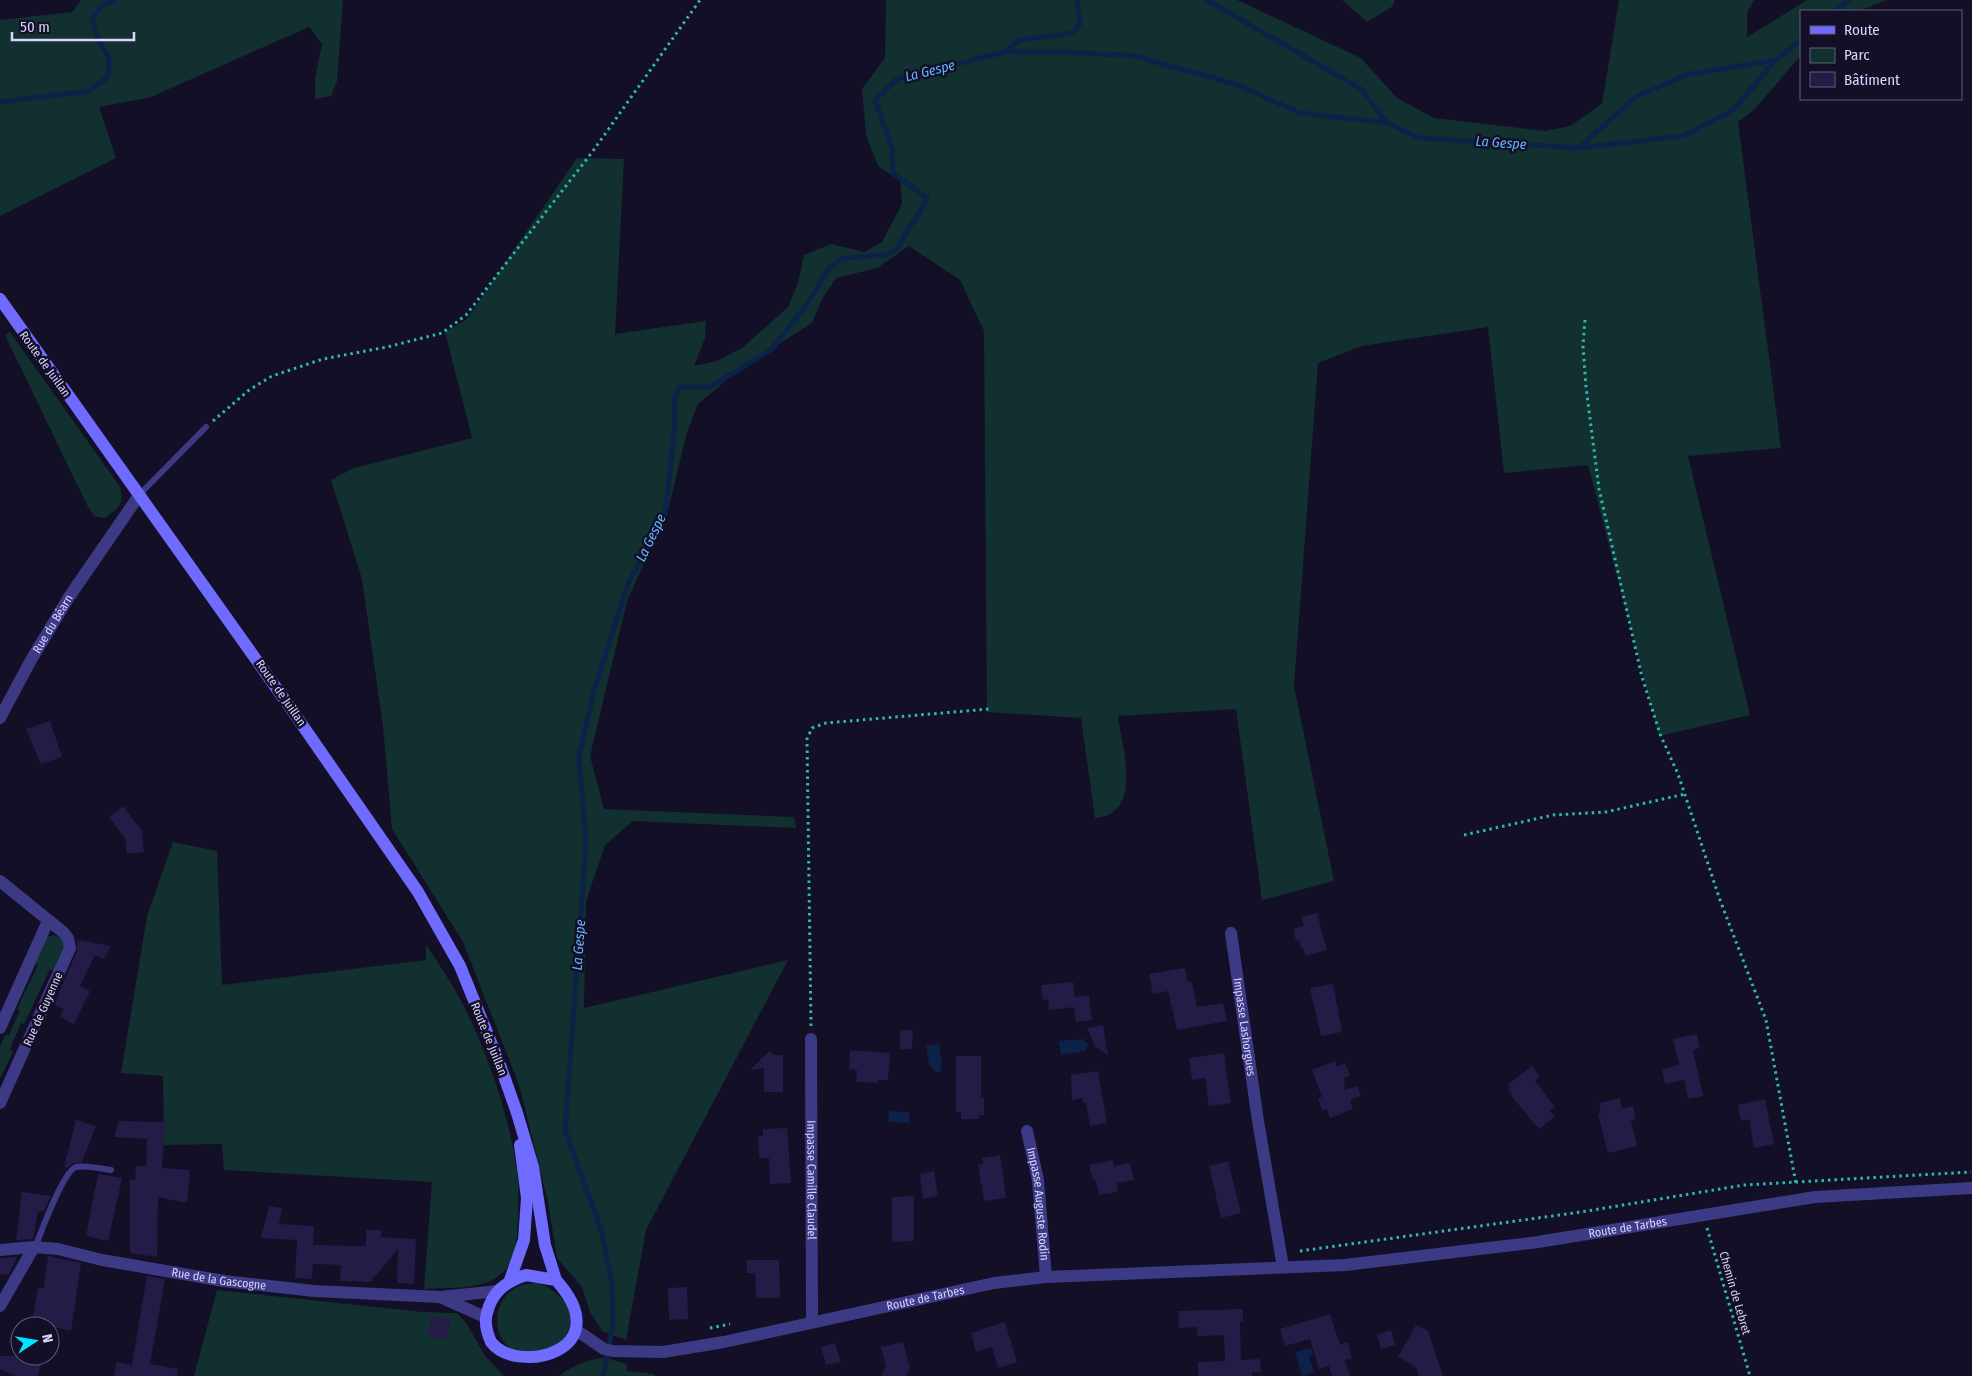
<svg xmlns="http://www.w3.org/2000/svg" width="1972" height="1376" viewBox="0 0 1972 1376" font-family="'Fira Sans Condensed',sans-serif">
<rect width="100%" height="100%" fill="#130f26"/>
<g fill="#12302f">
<polygon points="81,0 343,0 337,81 331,96 315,99 315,79 322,44 309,27 151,97 99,107 116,158 0,216 0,20 72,12"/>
<path d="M886 0H1237L1361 58 1397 98 1434 118 1545 131 1570 126 1602 104 1619 0H1754L1747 13V37L1807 0H1887L1859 11H1801V55L1755 109 1738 122 1781 448 1688 456 1750 715 1659 736 1588 465 1504 473 1488 327 1362 346 1318 363 1294 686 1334 881 1262 900 1236 709 1118 716C1122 747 1144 814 1095 818L1081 718 987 712 984 331 960 280 909 246 877 268 836 278 822 299 812 323 741 368 698 404 687 432 668 510 627 601 590 756 604 809 794 817 796 828 633 821 605 845 586 901 584 1008 788 960 646 1230 626 1340 602 1331 590 1312 582 1287 557 1258 548 1202 519 1085 463 942 392 829 383 726 362 579 331 480 354 468 472 438 445 332 466 320 577 158 624 159 615 334 706 321 705 338 694 366 717 361 742 348 788 307 798 283 804 255 831 244 864 252 882 242 902 204 900 181 878 166 866 135 862 89 885 58Z"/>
<polygon points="1342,0 1395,0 1393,6 1367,22"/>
<path d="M10 332 120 487C125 504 118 509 104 518L94 516 87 505 5 335Z"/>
<path d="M173 842 217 851 222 985 426 960V944C437 962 450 980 460 999 487 1049 512 1123 518 1180 519 1192 518 1205 518 1218 517 1237 517 1261 501 1274 481 1291 450 1287 424 1289L432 1182 224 1170 222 1144 164 1145 163 1076 121 1073 147 916Z"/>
<polygon points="54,935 61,938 65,945 54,971 50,969 24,1024 21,1023 10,1049 13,1052 0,1079 0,1047 5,1035 9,1035 20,1010 17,1009 38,965 33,962 47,937"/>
<path d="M538 1283C559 1290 578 1310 567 1334 564 1341 554 1348 548 1354 538 1353 521 1355 513 1350 492 1337 492 1305 512 1290 519 1284 528 1284 538 1283Z"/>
<polygon points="217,1290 423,1312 457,1313 467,1324 485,1356 504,1376 194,1376"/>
<path d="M605 1358 627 1364V1371L654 1374 655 1376H559C574 1365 587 1359 605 1358Z"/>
</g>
<g fill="#0c2248">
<polygon points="1084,1039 1089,1046 1086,1047 1086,1051 1061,1055 1059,1041"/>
<polygon points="939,1044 942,1063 940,1072 935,1072 929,1064 926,1046"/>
<polygon points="889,1111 909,1112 909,1123 888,1122"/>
<polygon points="1311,1348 1313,1355 1309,1356 1314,1372 1302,1376 1295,1352"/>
</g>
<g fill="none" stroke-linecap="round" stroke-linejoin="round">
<g stroke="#0c2248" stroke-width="5">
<polyline points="1207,0 1361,89 1387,123 1420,138 1578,148 1683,136 1733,110 1776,60 1801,40"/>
<polyline points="1835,11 1849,0"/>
<polyline points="1004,52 1068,52 1135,56 1238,85 1300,113 1387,123"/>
<polyline points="0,102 89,91 108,77 109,57 99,42 92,19 103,5 115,0"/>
<polyline points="1579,148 1634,98 1686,75 1776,60"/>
<path d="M603 1376 613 1325 612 1285 602 1232 565 1130 586 842 579 756 595 687 628 584 665 515 675 424 674 399 680 387H710L772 349 808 303 829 268 843 258 884 255 898 249C905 230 919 217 927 198L893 173 892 148 875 100 897 79 1004 52 1020 40 1073 33 1080 24 1077 0"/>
</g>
</g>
<g fill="#241b47">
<polygon points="50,721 62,757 41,764 26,729"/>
<polygon points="123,806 142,831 144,852 127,854 125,838 109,817"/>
<polygon points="1317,913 1327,950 1306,956 1303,948 1301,948 1299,940 1296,941 1293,929 1304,926 1301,917"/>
<polygon points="77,940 111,946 104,959 95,955 87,971 80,986 90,991 74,1024 60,1017 63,1009 54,1004 77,951"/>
<polygon points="1185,968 1188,982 1192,982 1197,1007 1223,1003 1227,1021 1177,1030 1168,991 1153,994 1149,974"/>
<polygon points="1073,982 1075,997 1089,995 1092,1020 1076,1022 1074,1007 1049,1010 1048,999 1043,1000 1041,985"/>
<polygon points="1333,984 1342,1032 1321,1036 1310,988"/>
<polygon points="1103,1025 1108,1055 1095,1046 1087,1028"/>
<polygon points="900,1030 913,1030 912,1049 900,1049"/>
<polygon points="1697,1034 1700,1048 1693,1050 1703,1096 1688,1099 1684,1080 1665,1084 1662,1069 1679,1065 1673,1039"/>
<polygon points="850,1050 890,1053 888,1080 878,1080 878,1083 856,1082 857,1070 849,1069"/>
<polygon points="769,1051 773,1055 783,1055 783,1092 764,1092 764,1068 750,1070"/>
<polygon points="1224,1053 1231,1103 1209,1106 1205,1078 1192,1080 1189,1058"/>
<polygon points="956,1056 981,1056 981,1098 984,1097 984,1115 979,1115 979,1119 961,1119 961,1112 956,1112"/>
<polygon points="1335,1061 1337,1067 1345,1063 1350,1075 1344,1078 1345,1090 1357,1086 1361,1096 1350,1100 1353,1109 1330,1118 1327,1109 1322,1110 1318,1098 1322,1097 1312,1070"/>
<polygon points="1532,1066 1540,1077 1535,1081 1555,1107 1550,1111 1555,1117 1539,1129 1512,1097 1513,1096 1508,1090 1510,1088 1508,1084"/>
<polygon points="1098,1071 1107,1123 1090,1126 1086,1103 1083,1103 1082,1098 1072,1100 1071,1075"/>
<polygon points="1620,1098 1622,1109 1633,1106 1636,1119 1631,1120 1637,1146 1608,1153 1598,1114 1601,1113 1599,1103"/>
<polygon points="1765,1099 1774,1144 1754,1148 1749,1119 1741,1121 1738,1105"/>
<polygon points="76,1120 96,1126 82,1162 73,1163 67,1168 64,1167"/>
<polygon points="119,1121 165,1122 162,1168 190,1170 187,1203 158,1197 157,1257 130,1253 130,1179 135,1180 136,1166 146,1166 147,1139 114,1137"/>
<polygon points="787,1128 791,1183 770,1184 769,1158 759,1158 758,1136 763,1136 763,1129"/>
<polygon points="1000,1155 1006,1198 984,1201 978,1165 983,1164 982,1158"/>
<polygon points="1113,1160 1114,1166 1130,1163 1134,1180 1117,1183 1118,1192 1099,1195 1096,1180 1093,1180 1089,1165"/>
<polygon points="1228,1161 1241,1213 1221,1218 1209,1166"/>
<polygon points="934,1171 938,1196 923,1199 920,1174"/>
<polygon points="98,1174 122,1178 108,1241 86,1236"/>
<polygon points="22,1192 51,1196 44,1211 38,1211 33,1239 16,1240"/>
<polygon points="914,1196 914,1241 892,1242 892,1197"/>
<polygon points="269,1206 282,1208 279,1224 314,1226 313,1245 366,1246 366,1230 381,1230 381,1237 416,1239 414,1284 397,1283 398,1249 370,1282 340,1281 341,1265 313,1264 312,1279 295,1278 297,1240 261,1238"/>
<polygon points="48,1256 81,1263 71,1331 50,1326 31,1326 38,1288 44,1288"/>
<polygon points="17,1257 9,1274 0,1275 0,1258"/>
<polygon points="747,1260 779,1260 780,1298 756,1298 755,1273 747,1273"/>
<polygon points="147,1276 165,1279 150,1364 178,1369 177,1376 114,1376 117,1362 132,1365"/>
<polygon points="687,1287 688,1319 669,1320 668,1288"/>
<polygon points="1243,1309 1243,1322 1240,1322 1241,1360 1260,1359 1261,1372 1252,1372 1252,1376 1198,1376 1198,1362 1225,1361 1224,1335 1198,1336 1197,1327 1179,1328 1178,1311"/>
<polygon points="1330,1314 1340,1345 1348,1342 1352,1359 1345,1360 1350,1376 1332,1376 1329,1366 1319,1369 1310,1339 1285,1346 1280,1329"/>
<polygon points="431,1316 451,1319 447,1339 428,1336"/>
<polygon points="1005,1322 1017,1362 998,1368 992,1347 976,1352 971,1333"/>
<polygon points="1416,1325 1428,1331 1443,1376 1419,1376 1416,1367 1398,1357"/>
<polygon points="1391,1330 1395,1345 1381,1349 1377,1335"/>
<polygon points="903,1342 910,1368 906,1376 881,1376 886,1367 881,1347"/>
<polygon points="835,1343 841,1362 826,1365 821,1347"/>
<polygon points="0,1356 43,1356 38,1376 15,1376 0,1369"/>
</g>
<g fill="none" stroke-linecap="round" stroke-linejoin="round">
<g stroke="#2fb8b0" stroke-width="3" stroke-dasharray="2.5 4" stroke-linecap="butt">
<polyline points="1585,320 1583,346 1586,387 1599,489 1642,677 1660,734 1678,774 1720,900 1766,1020 1796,1184"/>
<polyline points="213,421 249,390 272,376 323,359 387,347 442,333 466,315 593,151 700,0"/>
<polyline points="1464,835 1553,815 1606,812 1685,794"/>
<polyline points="811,1026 807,739 812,728 826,723 989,709"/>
<polyline points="1707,1228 1750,1376"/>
<polyline points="1300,1251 1581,1212 1744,1185 1971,1172"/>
<polyline points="710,1328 730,1324"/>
</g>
<g stroke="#3d3a85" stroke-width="6">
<polyline points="140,494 206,427"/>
<path d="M35 1247C41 1233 63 1171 76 1167 86 1165 101 1169 111 1170"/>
</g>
<g stroke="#3d3a85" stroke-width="12">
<polyline points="0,881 63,932 68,938 70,948 0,1103"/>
<path id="s1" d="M1231 933 1258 1121 1283 1267"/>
<polyline points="0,1028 48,921"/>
<path id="s2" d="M811 1039 812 1321"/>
<path id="s3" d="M1027 1131 1038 1180 1046 1277"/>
<path id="s4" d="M0 1250 34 1247 58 1249 102 1260 224 1281 314 1291 440 1297"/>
<polyline points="0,1306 34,1247"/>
<polyline points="485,1317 440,1297 498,1291"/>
</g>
<g stroke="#3d3a85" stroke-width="12">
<path id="s5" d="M0 718 31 660 69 597 140 494"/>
<path id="s6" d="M576 1330 604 1349 613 1351 663 1352 724 1342 994 1283 1046 1277 1345 1265 1538 1242 1815 1197 1972 1188"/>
</g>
<g stroke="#6f6bff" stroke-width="12">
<polyline points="0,299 287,703 418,892 460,966 499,1062 517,1113 533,1167 545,1245 556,1280"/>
<path d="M526 1275 556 1280C620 1351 517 1376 491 1342 487 1333 484 1323 487 1313 492 1292 505 1282 526 1275Z"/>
<polyline points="510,1280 524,1240 527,1198 520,1145"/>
</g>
</g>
<g text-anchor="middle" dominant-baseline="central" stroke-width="5" stroke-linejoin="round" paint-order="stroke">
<g font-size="12" fill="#d9d4ff" stroke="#130f26">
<text transform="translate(45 364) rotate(54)">Route de Juillan</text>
<text stroke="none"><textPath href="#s5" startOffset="108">Rue du Béarn</textPath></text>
<text transform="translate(281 693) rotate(55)">Route de Juillan</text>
<text transform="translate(43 1009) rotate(-66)">Rue de Guyenne</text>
<text stroke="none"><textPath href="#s1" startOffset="95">Impasse Lashorgues</textPath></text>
<text transform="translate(489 1039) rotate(68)">Route de Juillan</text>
<text stroke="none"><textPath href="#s2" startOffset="141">Impasse Camille Claudel</textPath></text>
<text stroke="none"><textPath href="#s3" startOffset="74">Impasse Auguste Rodin</textPath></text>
<text stroke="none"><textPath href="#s6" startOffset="1068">Route de Tarbes</textPath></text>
<text stroke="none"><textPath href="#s4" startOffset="222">Rue de la Gascogne</textPath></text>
<text transform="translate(1735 1293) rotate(74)">Chemin de Lebret</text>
<text stroke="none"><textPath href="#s6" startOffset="361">Route de Tarbes</textPath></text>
</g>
<g font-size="14" font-style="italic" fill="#62b6ff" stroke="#130f26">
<text transform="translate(930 71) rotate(-14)">La Gespe</text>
<text transform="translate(1501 143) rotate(4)">La Gespe</text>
<text transform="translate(651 538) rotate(-64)">La Gespe</text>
<text transform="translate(579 945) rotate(-86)">La Gespe</text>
</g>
</g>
<rect x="1800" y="10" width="162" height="90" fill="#130f26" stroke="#625e7d"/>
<rect x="1810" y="26" width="25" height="8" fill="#6f6bff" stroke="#625e7d"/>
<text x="1844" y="35" font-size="15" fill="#d9d4ff">Route</text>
<rect x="1810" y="48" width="25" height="15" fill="#12302f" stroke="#625e7d"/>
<text x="1844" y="60" font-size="15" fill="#d9d4ff">Parc</text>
<rect x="1810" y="72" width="25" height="15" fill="#241b47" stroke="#625e7d"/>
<text x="1844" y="85" font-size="15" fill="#d9d4ff">Bâtiment</text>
<g transform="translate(35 1341) rotate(78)"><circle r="24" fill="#130f26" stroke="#625e7d"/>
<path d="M0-4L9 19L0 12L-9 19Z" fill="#00e5ff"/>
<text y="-8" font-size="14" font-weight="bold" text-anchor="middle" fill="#d9d4ff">N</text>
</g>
<path d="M12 32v8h122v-8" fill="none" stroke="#d9d4ff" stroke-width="2.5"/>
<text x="20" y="32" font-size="15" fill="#d9d4ff" stroke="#130f26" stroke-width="4" paint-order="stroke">50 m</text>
</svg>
